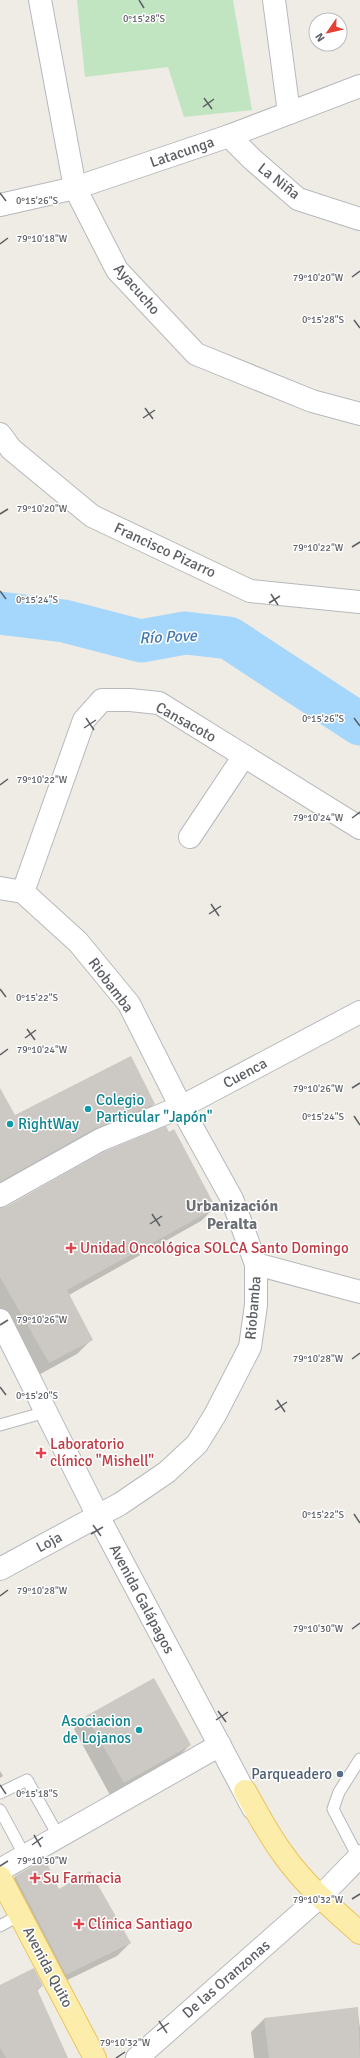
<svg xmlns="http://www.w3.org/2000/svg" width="360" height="2058" viewBox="0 0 360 2058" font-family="Signika,sans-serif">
<rect width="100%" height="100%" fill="#eeece4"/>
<polygon fill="#c1e5c1" points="77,0 233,0 252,110 184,117 168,67 85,77"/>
<g fill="#0003">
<polygon points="0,1090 14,1116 154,1104 140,1118 0,1187"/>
<polygon points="215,1207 201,1221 69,1295 91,1340 77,1354 35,1377 0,1317 0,1209"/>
<polygon points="87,1716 190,1745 177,1758 110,1795 74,1729"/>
<polygon points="0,1771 3,1776 0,1778"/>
<polygon points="44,1860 59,1890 130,1943 117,1956 53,1987 3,1889 15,1877"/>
<polygon points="42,1986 37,1991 67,2058 0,2058 0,1987"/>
<polygon points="357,2008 360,2028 360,2058 254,2058 251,2032 264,2019"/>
</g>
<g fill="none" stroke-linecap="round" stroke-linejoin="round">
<polyline stroke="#a5d7fc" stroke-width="43" points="0,613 64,621 141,641 185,633 229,638 360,724"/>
</g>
<g fill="#ccc8c3">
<polygon points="131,1056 155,1104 94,1129 0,1182 0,1088 15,1115"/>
<polygon points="166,1126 169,1132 174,1129 216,1208 67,1290 93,1340 49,1363 0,1277 0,1208 6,1207 105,1151"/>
<polygon points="154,1678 191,1745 124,1783 86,1716"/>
<polygon points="45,1859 59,1889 90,1871 131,1943 66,1975 15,1876"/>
<polygon points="34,1968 43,1986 37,1989 68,2058 6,2058 0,2048 0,1985"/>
<polygon points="358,2007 360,2058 269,2058 264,2018"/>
</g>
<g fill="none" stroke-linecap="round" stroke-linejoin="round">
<g stroke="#b6b9bd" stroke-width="13">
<g id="lane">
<polyline points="0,1425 46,1412"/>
<polyline points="0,1793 27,1780 59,1837"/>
<polyline points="0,1810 25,1856"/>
<polyline points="358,1857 333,1809 339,1792 360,1759"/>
<polyline points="0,1926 20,1915"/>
</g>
</g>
<g stroke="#b6b9bd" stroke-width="24">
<g id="street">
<polyline points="40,0 75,188 117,270 196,354 312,401 360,414"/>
<polyline points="274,0 289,113"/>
<polyline points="229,136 360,86"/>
<polyline points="0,434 11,449 92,516 250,591 360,602"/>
<polyline points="190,837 244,756"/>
<polyline points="0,888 23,892 78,942 129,1004 181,1107 232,1199 256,1264 256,1305 250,1347 215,1415 197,1444 167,1472 120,1504 0,1569"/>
<polyline points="23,892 84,720 102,700 130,700 159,703 360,828"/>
<polyline points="0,1196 100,1140 181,1107 360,1012"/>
<polyline points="256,1264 360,1292"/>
<polyline points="0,1870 220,1745"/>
<polyline points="137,2058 316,1900"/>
</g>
</g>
<g stroke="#b5b8bd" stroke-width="24">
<g id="secondary">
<polyline points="0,205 75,188 229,136 252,159 298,199 360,219"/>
<polyline points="0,1320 98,1516 253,1808"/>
<polyline points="324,1893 360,1856"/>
</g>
</g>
<g stroke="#edc45e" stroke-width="24">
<g id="primary">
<path d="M245 1791C257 1812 268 1834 283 1854 304 1884 332 1908 360 1933"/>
<polyline points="0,1877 95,2058"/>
</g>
</g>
<use href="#lane" stroke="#fff" stroke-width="11"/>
<use href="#street" stroke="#fff" stroke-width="22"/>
<use href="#secondary" stroke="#fff" stroke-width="22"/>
<use href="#primary" stroke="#fceeaa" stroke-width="22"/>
</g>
<path fill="none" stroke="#5c5f64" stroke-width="1.5" d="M139 0 144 8M204 98 212 109M203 107 214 99M0 193 6 201M0 244 8 238M352 277 360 271M354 320 360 328M145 408 153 419M143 418 155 410M0 514 8 509M352 547 360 542M0 591 6 599M271 594 278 605M269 603 280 596M86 718 94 730M354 718 360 726M84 728 96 720M0 785 8 779M352 818 360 812M211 904 219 916M209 914 221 906M0 989 6 997M27 1029 35 1040M25 1038 36 1030M0 1055 8 1049M352 1088 360 1083M354 1116 360 1125M152 1214 160 1226M150 1224 162 1216M0 1325 8 1320M352 1359 360 1353M0 1387 6 1395M277 1400 285 1412M275 1410 287 1402M354 1514 360 1523M93 1525 101 1536M91 1534 103 1527M0 1596 8 1590M352 1629 360 1623M218 1711 226 1722M216 1720 228 1712M0 1785 6 1794M34 1835 41 1847M32 1845 43 1837M0 1866 8 1861M352 1899 360 1894M159 2021 167 2033M157 2031 169 2023M116 2058 125 2052"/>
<g fill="#0f9aa8" stroke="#fff" stroke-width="1.5">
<circle cx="88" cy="1109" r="4"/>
<circle cx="10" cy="1124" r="4"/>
<circle cx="139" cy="1730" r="4"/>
</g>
<g fill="#e0444e" stroke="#fff" stroke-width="1.5">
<path d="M69 1242h4v4h4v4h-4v4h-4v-4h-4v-4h4z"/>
<path d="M39 1447h4v4h4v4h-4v4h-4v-4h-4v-4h4z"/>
<path d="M33 1872h4v4h4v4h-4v4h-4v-4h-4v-4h4z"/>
<path d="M77 1918h4v4h4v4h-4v4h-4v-4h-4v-4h4z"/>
</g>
<circle fill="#5c6f8a" stroke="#fff" stroke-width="1.5" cx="340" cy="1774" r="4"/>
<g text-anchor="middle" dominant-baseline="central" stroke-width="3" stroke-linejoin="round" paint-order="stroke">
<g font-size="15" fill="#5c5f64" stroke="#fff">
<text transform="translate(182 152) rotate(-19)">Latacunga</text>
<text transform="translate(279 181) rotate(38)">La Niña</text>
<text transform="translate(137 289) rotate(49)">Ayacucho</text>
<text transform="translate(165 550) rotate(25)">Francisco Pizarro</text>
<text transform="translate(186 722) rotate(29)">Cansacoto</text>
<text transform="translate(111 985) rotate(53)">Riobamba</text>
<text transform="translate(245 1073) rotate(-28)">Cuenca</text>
<text transform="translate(253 1308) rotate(-85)">Riobamba</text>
<text transform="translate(49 1542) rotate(-28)">Loja</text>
<text transform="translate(142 1599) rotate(62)">Avenida Galápagos</text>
<text transform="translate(48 1967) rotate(62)">Avenida Quito</text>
<text transform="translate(226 1979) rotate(-41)">De las Oranzonas</text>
</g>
<g font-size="15" fill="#0d838f" stroke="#fff" text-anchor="start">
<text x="96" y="1100">Colegio<tspan x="96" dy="17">Particular "Japón"</tspan></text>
<text x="18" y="1124">RightWay</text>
<text x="131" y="1721" text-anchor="end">Asociacion<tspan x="131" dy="17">de Lojanos</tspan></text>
</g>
<g font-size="15" fill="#be3a42" stroke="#fff" text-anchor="start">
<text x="80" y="1248">Unidad Oncológica SOLCA Santo Domingo</text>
<text x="50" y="1444">Laboratorio<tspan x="50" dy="17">clínico "Mishell"</tspan></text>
<text x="43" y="1878">Su Farmacia</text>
<text x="88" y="1924">Clínica Santiago</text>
</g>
<g font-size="15" fill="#4e5e75" stroke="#fff" text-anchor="end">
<text x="332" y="1774">Parqueadero</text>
</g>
<g font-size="16" font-style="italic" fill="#4278ae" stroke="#fff">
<text transform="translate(168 637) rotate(-3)">Río Pove</text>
</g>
<g font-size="16" font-weight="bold" fill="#6d7176" stroke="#fff">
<text x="232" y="1206">Urbanización<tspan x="232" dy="18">Peralta</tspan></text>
</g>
</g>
<g font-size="10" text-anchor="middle" fill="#5c5f64" stroke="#fff" stroke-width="3" stroke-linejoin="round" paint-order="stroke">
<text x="144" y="22">0°15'28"S</text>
<text x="37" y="204">0°15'26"S</text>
<text x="42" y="242">79°10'18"W</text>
<text x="318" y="281">79°10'20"W</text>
<text x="323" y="323">0°15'28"S</text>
<text x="42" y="512">79°10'20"W</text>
<text x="318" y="551">79°10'22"W</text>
<text x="37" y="603">0°15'24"S</text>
<text x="323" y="722">0°15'26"S</text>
<text x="42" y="783">79°10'22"W</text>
<text x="318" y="821">79°10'24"W</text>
<text x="37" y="1001">0°15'22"S</text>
<text x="42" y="1053">79°10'24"W</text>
<text x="318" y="1092">79°10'26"W</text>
<text x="323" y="1120">0°15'24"S</text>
<text x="42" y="1323">79°10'26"W</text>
<text x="318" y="1362">79°10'28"W</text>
<text x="37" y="1399">0°15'20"S</text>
<text x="323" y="1518">0°15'22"S</text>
<text x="42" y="1594">79°10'28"W</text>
<text x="318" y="1632">79°10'30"W</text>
<text x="37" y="1797">0°15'18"S</text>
<text x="42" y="1864">79°10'30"W</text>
<text x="318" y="1903">79°10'32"W</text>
<text x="125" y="2046">79°10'32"W</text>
</g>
<g transform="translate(328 32) rotate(236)"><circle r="19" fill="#ffffff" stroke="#bebfc1"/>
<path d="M0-3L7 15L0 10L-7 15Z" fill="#e34134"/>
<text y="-6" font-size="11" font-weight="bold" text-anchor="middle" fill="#5c5f64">N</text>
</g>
</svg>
